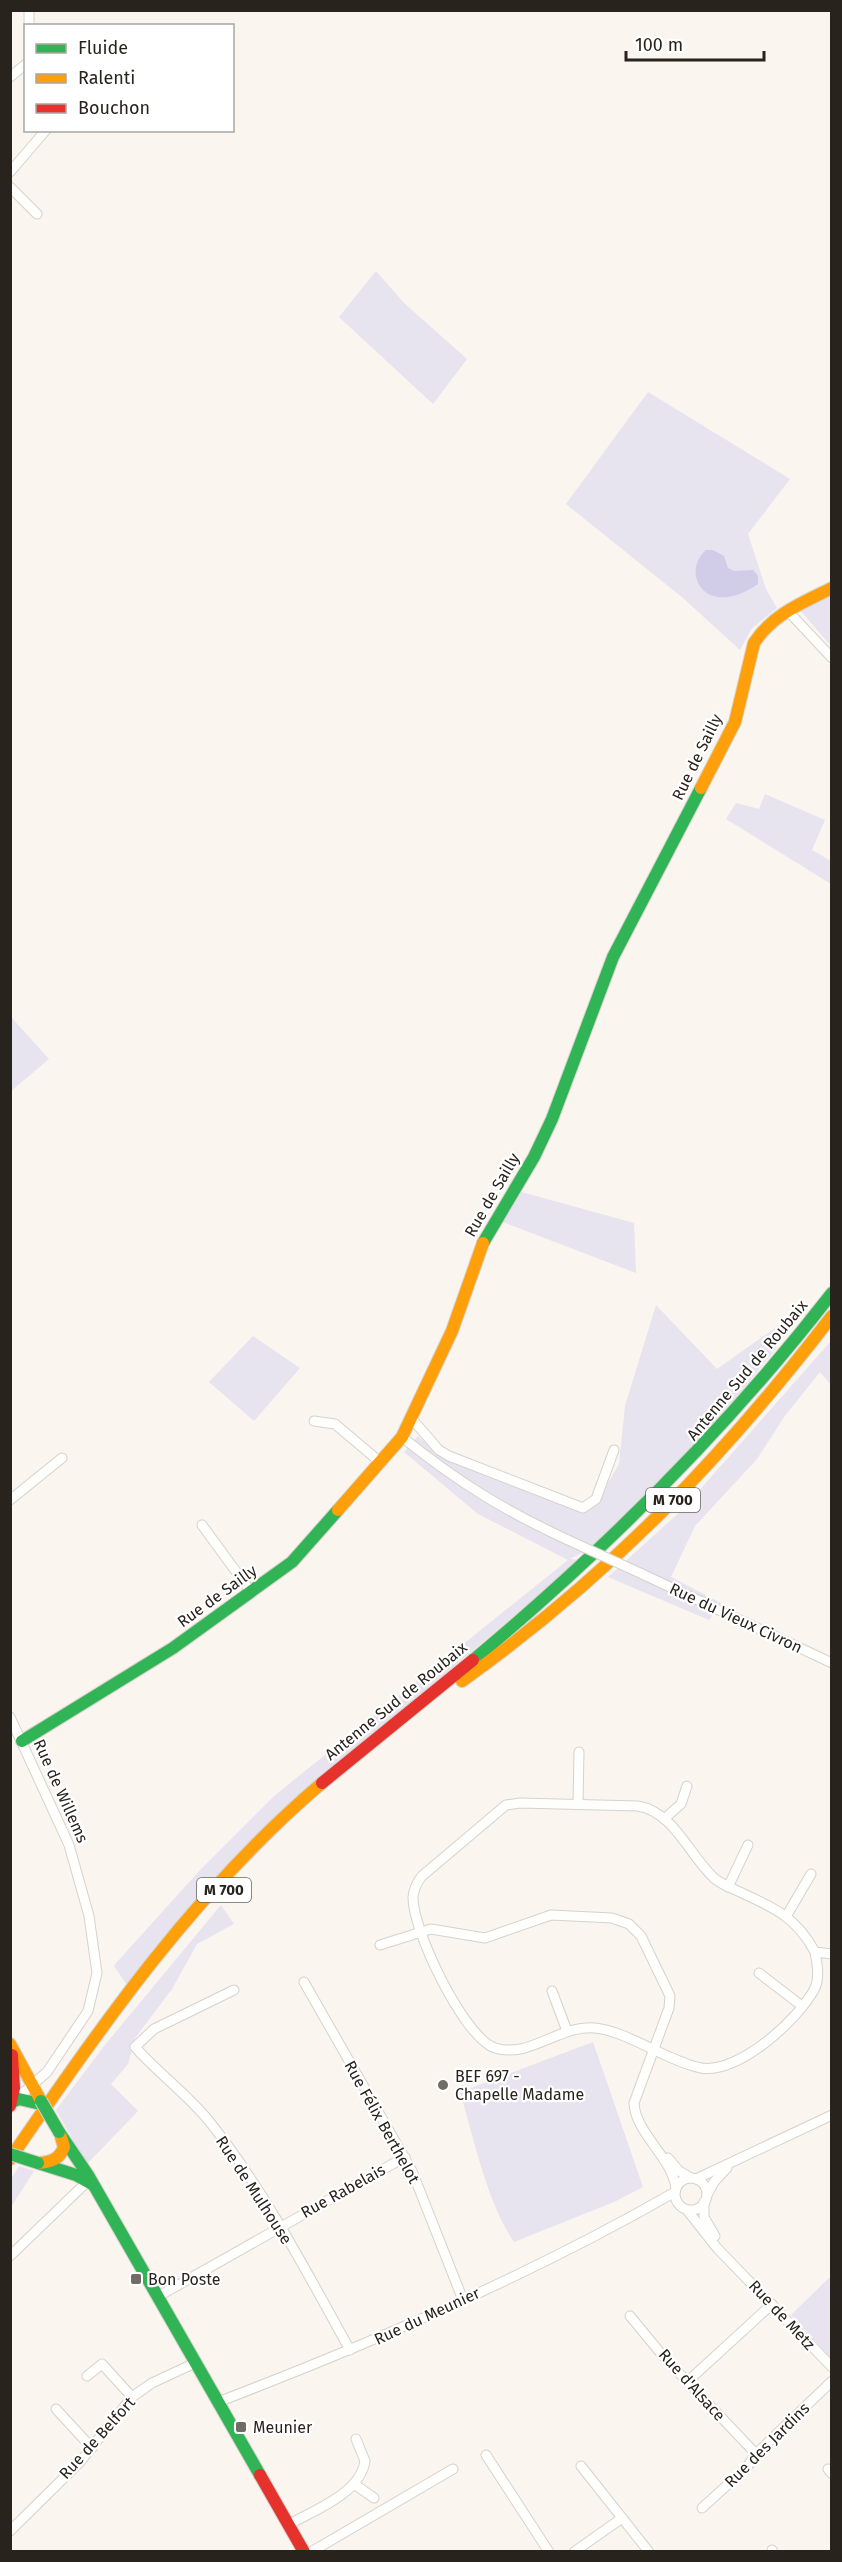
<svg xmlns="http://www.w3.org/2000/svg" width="842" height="2562" viewBox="0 0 842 2562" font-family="'Fira Sans',sans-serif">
<rect width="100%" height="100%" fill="#faf5ef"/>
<g fill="#e7e3ef">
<polygon points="376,271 404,303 467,359 433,404 339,317"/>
<polygon points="648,392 790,479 748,534 766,589 777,608 752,628 740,650 683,598 566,504"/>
<polygon points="831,594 831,646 800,610"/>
<polygon points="765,794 825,820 812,850 831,861 831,884 726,819 736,803 759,809"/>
<polygon points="10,1016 49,1059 11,1091 10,1091"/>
<polygon points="518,1191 634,1223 636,1273 500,1221"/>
<polygon points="656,1305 717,1369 806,1306 770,1356 716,1422 598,1545 570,1559 580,1560 391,1719 127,1985 114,1966 117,1962 201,1869 274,1796 568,1560 478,1514 404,1452 418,1436 442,1458 584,1512 595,1506 619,1464 625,1406"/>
<polygon points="253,1336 300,1368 254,1421 209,1382"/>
<polygon points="831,1341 831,1385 820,1372 784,1417 757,1459 695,1526 671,1577 721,1603 709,1620 608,1577 681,1511"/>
<polygon points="221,1905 234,1924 197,1944 172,1989 135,2038 128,2064 111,2084 138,2111 87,2164 56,2110 105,2045"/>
<path d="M593 2042 643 2187 614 2202 514 2242C487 2202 474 2139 460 2092Z"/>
<polygon points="19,2166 34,2171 11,2207 11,2179"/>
<polygon points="831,2276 831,2358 791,2315"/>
</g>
<path fill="#d1cce7" d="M706 550H713L724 556 728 568 734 571 753 570 758 576V584C747 592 731 599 718 597 693 593 689 564 706 550Z"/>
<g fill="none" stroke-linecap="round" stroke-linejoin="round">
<g stroke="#d6d2cc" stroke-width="11">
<g id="street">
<polyline points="29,10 29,26"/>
<polyline points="10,77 26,64"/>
<polyline points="10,172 46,130"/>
<polyline points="10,187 37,214"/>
<polyline points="787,610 832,658"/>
<polyline points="412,1419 439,1450 449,1456 583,1508 596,1499 614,1450"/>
<polyline points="314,1421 335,1424 380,1462"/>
<path d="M402 1437C458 1482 503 1510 568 1540"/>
<polyline points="10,1500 62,1458"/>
<polyline points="202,1525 251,1592"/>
<polyline points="640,1573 832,1663"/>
<polyline points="10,1717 69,1845 89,1916 97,1973 88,2011 47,2072 15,2100"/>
<polyline points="578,1804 579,1752"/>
<polyline points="664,1819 681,1804 687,1786"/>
<polyline points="728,1887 748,1845"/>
<polyline points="787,1915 811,1874"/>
<path d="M380 1945 431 1929 485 1938 551 1915 612 1918 629 1924 641 1936 670 1996 669 2008 634 2103C635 2133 673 2158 676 2189"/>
<path d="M815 1952C817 1963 820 1977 815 1988 799 2019 739 2074 701 2068 667 2061 627 2031 595 2028 561 2024 529 2059 495 2048 464 2038 412 1929 413 1897 414 1888 417 1882 422 1876L506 1805 520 1803 638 1806C674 1812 689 1855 714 1878 722 1885 732 1888 742 1893 775 1908 797 1918 815 1952L832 1954"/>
<polyline points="759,1973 802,2006"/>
<polyline points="304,1982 412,2171 463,2300"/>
<path d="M234 1990 154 2029 135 2047C158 2073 187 2094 209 2121 265 2191 307 2273 350 2350"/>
<polyline points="552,1991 567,2031"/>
<polyline points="668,2158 679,2171 691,2178"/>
<circle cx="691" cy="2194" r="16"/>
<polyline points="696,2179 832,2115"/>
<polyline points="707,2195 714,2182 727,2168"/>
<polyline points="704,2202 704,2217 715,2236"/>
<polyline points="687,2210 717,2248 832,2367"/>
<polyline points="10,2256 90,2179"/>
<polyline points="157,2297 405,2157"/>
<polyline points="630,2316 663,2356 756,2454"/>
<polyline points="87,2376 102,2364 132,2397"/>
<polyline points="687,2382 772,2304"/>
<path d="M218 2402C374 2342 529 2276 675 2192"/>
<polyline points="56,2409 92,2448"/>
<polyline points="486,2455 549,2552"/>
<polyline points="581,2466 649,2552"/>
<polyline points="828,2469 832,2474"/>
<polyline points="354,2484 374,2498"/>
<polyline points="702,2508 747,2467 756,2454 832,2381"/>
<path d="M288 2525C314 2510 360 2494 365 2461L356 2439"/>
<polyline points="10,2531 80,2462 132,2397 152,2383 195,2363"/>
<polyline points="772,2550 773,2552"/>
<polyline points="311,2552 453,2469"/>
<polyline points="574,2552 622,2518"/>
</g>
</g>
<g stroke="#d6d2cc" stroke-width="14">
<g id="fast">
<polyline points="483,1243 534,1157 552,1119 613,957 701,788"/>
<path d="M473 1660C606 1549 726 1430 832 1293"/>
<polyline points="22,1741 173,1648 292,1562 338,1510"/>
<polyline points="12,2102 19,2099 36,2103"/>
<polyline points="59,2132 88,2175 260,2475"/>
<polyline points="38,2163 76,2175 92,2184"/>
</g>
</g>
<g stroke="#d6d2cc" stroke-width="14">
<g id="slow">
<path d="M701 788 735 722 754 643C773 614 802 603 832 588"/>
<polyline points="338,1510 402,1437 452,1331 483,1243"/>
<path d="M462 1681C609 1576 722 1459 832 1316"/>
<polyline points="10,2044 41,2101"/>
<path d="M10 2159C102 2024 197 1889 322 1783"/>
<path d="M39 2163C51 2162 60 2159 64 2147L61 2137"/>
</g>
</g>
<g stroke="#d6d2cc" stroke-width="14">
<g id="jam">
<polyline points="322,1783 473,1660"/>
<polyline points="10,2106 14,2088 12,2055"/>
<polyline points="260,2475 304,2552"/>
</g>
</g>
<use href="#street" stroke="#fefefd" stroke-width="9"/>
<use href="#fast" stroke="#30b455" stroke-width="12"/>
<use href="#slow" stroke="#ff9f0a" stroke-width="12"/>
<use href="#jam" stroke="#e5322d" stroke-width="12"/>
<g stroke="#d6d2cc" stroke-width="11" stroke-linecap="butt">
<polyline id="street-bridge" points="568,1540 640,1573"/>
</g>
<g stroke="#d6d2cc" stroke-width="14" stroke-linecap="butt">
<g id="fast-bridge">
<polyline points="41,2101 59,2132"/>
<polyline points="10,2154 38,2163"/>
</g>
</g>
<use href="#street-bridge" stroke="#fefefd" stroke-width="9"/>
<use href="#fast-bridge" stroke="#30b455" stroke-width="12"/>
</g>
<g fill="#726c66" stroke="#fff" stroke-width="2">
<circle cx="443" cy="2085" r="6"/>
<rect x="130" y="2273" width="12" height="12" rx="3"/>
<rect x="235" y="2421" width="12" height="12" rx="3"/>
</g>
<g text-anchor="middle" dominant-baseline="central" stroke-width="4.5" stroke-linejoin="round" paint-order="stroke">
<g fill="#fff" stroke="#686560" stroke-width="1.5">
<rect x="646" y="1488" width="54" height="24" rx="4.5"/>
<rect x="197" y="1878" width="54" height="24" rx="4.5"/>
</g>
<g font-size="15" font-weight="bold" fill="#28231c">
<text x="673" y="1500">M 700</text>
<text x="224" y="1890">M 700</text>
</g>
<g font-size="16" fill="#28231c" stroke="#fff">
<text transform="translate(697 757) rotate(-64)">Rue de Sailly</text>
<text transform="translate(492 1195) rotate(-60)">Rue de Sailly</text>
<text transform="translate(747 1370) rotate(-50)">Antenne Sud de Roubaix</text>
<text transform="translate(217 1596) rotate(-36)">Rue de Sailly</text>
<text transform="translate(736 1618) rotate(25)">Rue du Vieux Civron</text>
<text transform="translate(396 1701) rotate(-39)">Antenne Sud de Roubaix</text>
<text transform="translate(61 1791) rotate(66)">Rue de Willems</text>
<text transform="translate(382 2122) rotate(61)">Rue Félix Berthelot</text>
<text transform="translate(254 2190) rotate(57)">Rue de Mulhouse</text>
<text transform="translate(343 2191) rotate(-29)">Rue Rabelais</text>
<text transform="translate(782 2315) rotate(47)">Rue de Metz</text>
<text transform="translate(427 2316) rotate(-25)">Rue du Meunier</text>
<text transform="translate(692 2385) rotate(48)">Rue d'Alsace</text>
<text transform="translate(97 2438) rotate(-48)">Rue de Belfort</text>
<text transform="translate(767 2445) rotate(-45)">Rue des Jardins</text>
</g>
<g font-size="16" fill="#28231c" stroke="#fff" text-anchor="start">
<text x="455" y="2076">BEF 697 -<tspan x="455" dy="18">Chapelle Madame</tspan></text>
<text x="148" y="2279">Bon Poste</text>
<text x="253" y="2427">Meunier</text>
</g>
</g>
<rect width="842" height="2562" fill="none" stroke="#28231c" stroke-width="24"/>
<rect x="24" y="24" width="210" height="108" fill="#ffffff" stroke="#a9a7a4" stroke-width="1.5"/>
<rect x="36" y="44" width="30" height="9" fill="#30b455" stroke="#a9a7a4" stroke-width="1.5"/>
<text x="78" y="54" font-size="18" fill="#28231c">Fluide</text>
<rect x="36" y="74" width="30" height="9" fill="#ff9f0a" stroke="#a9a7a4" stroke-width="1.5"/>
<text x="78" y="84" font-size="18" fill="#28231c">Ralenti</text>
<rect x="36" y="104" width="30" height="9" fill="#e5322d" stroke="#a9a7a4" stroke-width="1.5"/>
<text x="78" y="114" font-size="18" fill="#28231c">Bouchon</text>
<path d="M626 51v9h138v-9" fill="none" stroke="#28231c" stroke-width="3"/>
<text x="635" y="51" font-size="18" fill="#28231c" stroke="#ffffff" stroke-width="4.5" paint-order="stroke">100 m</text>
</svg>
